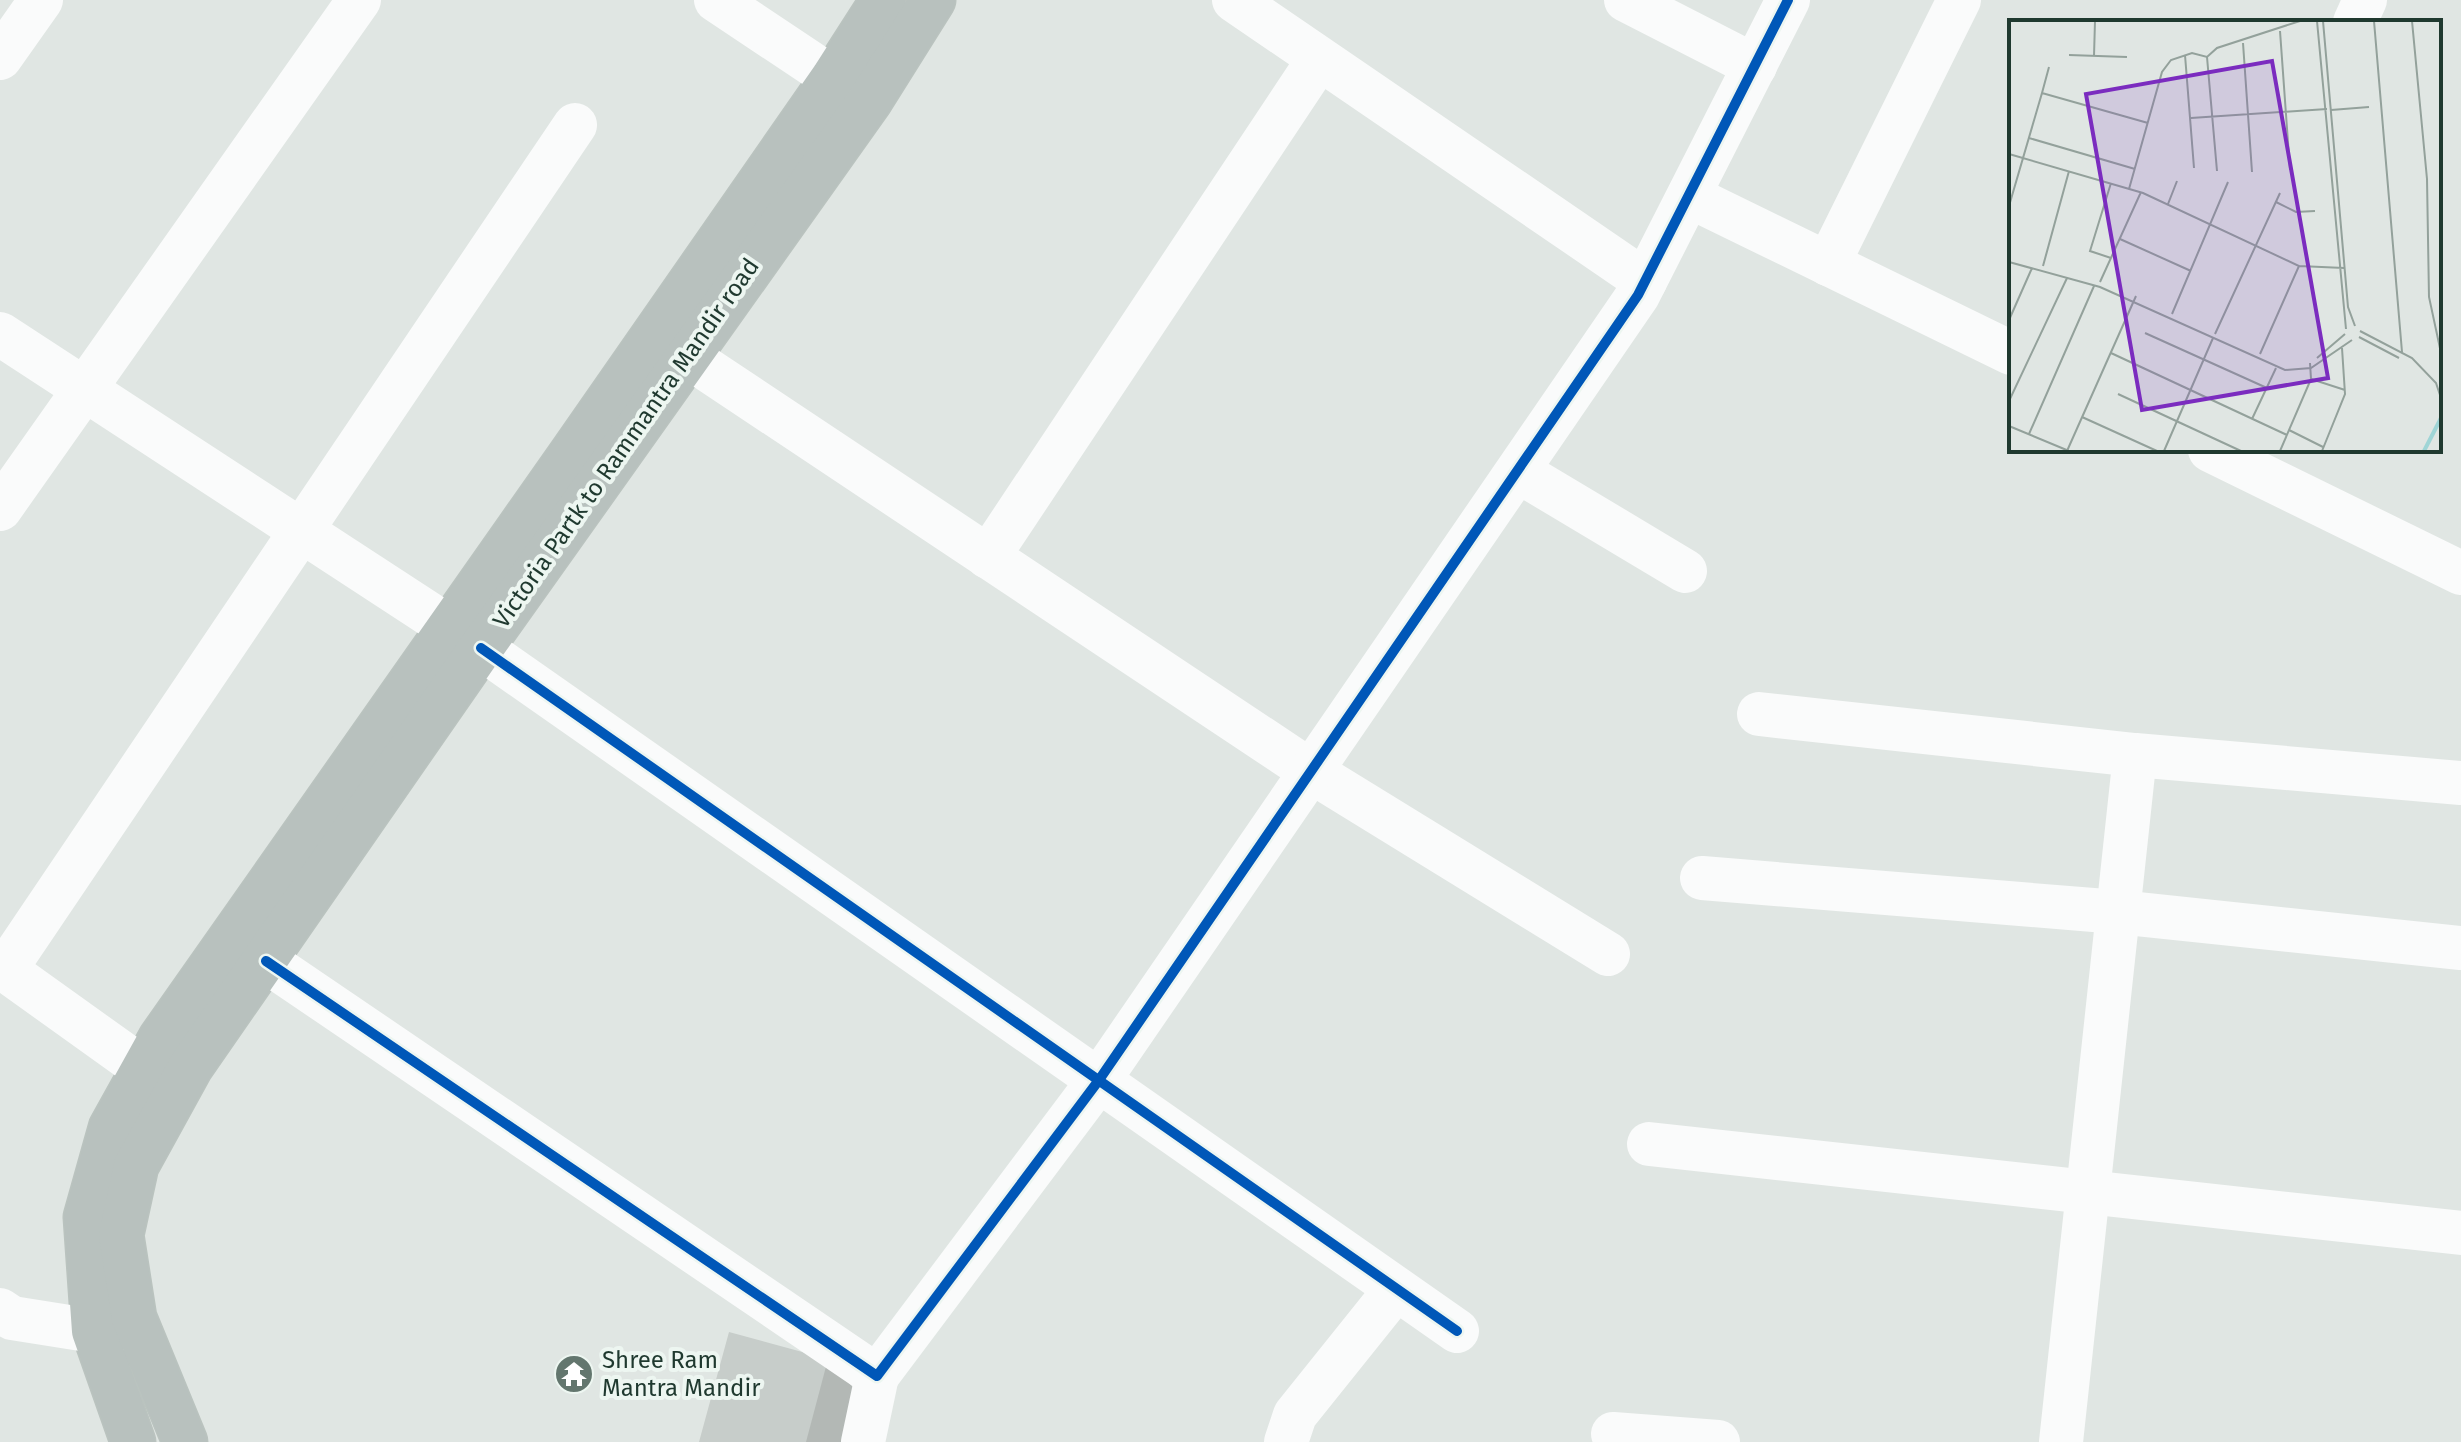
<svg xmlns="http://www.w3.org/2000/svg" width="2461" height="1442" viewBox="0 0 2461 1442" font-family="'Fira Sans',sans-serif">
<rect width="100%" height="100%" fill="#e0e6e3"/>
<polygon fill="#0003" points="827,1361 857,1391 844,1442 701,1442"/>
<polygon fill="#c7cdca" points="729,1332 828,1359 806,1442 699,1442"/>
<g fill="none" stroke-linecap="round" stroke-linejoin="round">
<g stroke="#bac3bf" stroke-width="47">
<g id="highway">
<polyline points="133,1442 94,1331 86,1217 111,1128 161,1038 572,453 833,78 883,0"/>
<polyline points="185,1442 134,1318 121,1235 136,1166 191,1066 481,648 869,102 933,0"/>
</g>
</g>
<g stroke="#fafbfb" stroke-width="44">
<polyline points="716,0 863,98"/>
<polyline points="1234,0 1645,281"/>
<polyline points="1626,0 1755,66"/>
<polyline points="2355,22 2365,0"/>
<polyline points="0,58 41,0"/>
<polyline points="1689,196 2011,353"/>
<polyline points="1828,264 1959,0"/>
<polyline points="0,334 449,627"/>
<polyline points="687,356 1312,772 1608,954"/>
<polyline points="2210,450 2461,573"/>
<polyline points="1518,471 1685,571"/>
<polyline points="0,509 359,0"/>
<polyline points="988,557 1319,59"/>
<polyline points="481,648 1457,1331"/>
<polyline points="1759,714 2135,755 2461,783"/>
<polyline points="1702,878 2118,912 2461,948"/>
<polyline points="266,961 877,1376 1099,1080 1638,295 1788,0"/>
<polyline points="0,966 144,1069"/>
<polyline points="5,970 575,125"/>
<polyline points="1649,1144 2461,1233"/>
<polyline points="0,1310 12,1318 94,1331 130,1327"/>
<polyline points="1613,1434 1718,1442"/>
<polyline points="863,1442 877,1376"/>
<polyline points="1286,1442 1295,1415 1396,1289"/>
<polyline points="2061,1442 2135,755"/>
</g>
<use href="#highway" stroke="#b8c1be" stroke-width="44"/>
<g stroke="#edf6f1" stroke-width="15">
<g id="cycleway">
<polyline points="481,648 1457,1331"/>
<polyline points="266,961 877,1376 1099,1080 1638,295 1788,0"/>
</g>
</g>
<use href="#cycleway" stroke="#0057b8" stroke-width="10"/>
</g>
<defs>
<g id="temple-disc" transform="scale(2)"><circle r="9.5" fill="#63766e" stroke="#edf6f1"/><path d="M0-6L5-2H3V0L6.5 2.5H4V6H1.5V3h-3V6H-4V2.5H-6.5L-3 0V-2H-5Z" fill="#fff"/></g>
</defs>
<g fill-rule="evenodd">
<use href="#temple-disc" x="574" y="1374"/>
</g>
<g text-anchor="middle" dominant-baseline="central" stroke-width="8" stroke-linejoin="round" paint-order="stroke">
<g font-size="24" fill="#1f392f" stroke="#edf6f1">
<text transform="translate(626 443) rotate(-55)">Victoria Partk to Rammantra Mandir road</text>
</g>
<g font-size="24" fill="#1f392f" stroke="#edf6f1" text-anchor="start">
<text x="602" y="1360">Shree Ram<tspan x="602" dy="28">Mantra Mandir</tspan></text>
</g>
</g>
<g transform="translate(2009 20)">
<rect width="432" height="432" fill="#e0e6e3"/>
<path fill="none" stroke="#9fd5d6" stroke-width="4" d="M415 431 432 398"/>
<path fill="none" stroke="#93a19b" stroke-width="2" d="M308 1 337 309M314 1 339 287 346 306M365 1 393 332M403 1 418 159 420 277 432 333M271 11 281 150M234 23 243 152M60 35 118 37M176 35 185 148M85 36 86 1M198 37 208 151M33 73 40 47M322 90 360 87M182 98 318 89M20 118 126 149M0 134 134 173 290 246 251 334M102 163 81 231 102 238M120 169 153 52 162 40 183 33 198 37 208 28 291 1M267 182 287 192 306 191M159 184 168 161M0 186 33 73 139 103M111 219 182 251M0 242 91 267 276 350 302 348 343 320M34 246 60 151M290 246 335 248M91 262 132 172M163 294 219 162M0 300 23 248M351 311 403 338 427 363 432 378M136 313 258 368M206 314 271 173M350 317 390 338M102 333 278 415M308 338 336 314M302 359 336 370M109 374 232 431M0 381 58 258M73 397 148 431M243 399 267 348M0 406 60 431M280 410 314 427M20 414 85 266M58 431 127 276M155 431 204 318M271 431 302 359 301 343M313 431 336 374 333 328"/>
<path fill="#7b2cbf" fill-opacity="0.15" stroke="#7b2cbf" stroke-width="4" d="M263 41 319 358 133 390 77 74Z"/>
<rect width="432" height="432" fill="none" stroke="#1f392f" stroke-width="4"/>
</g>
</svg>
